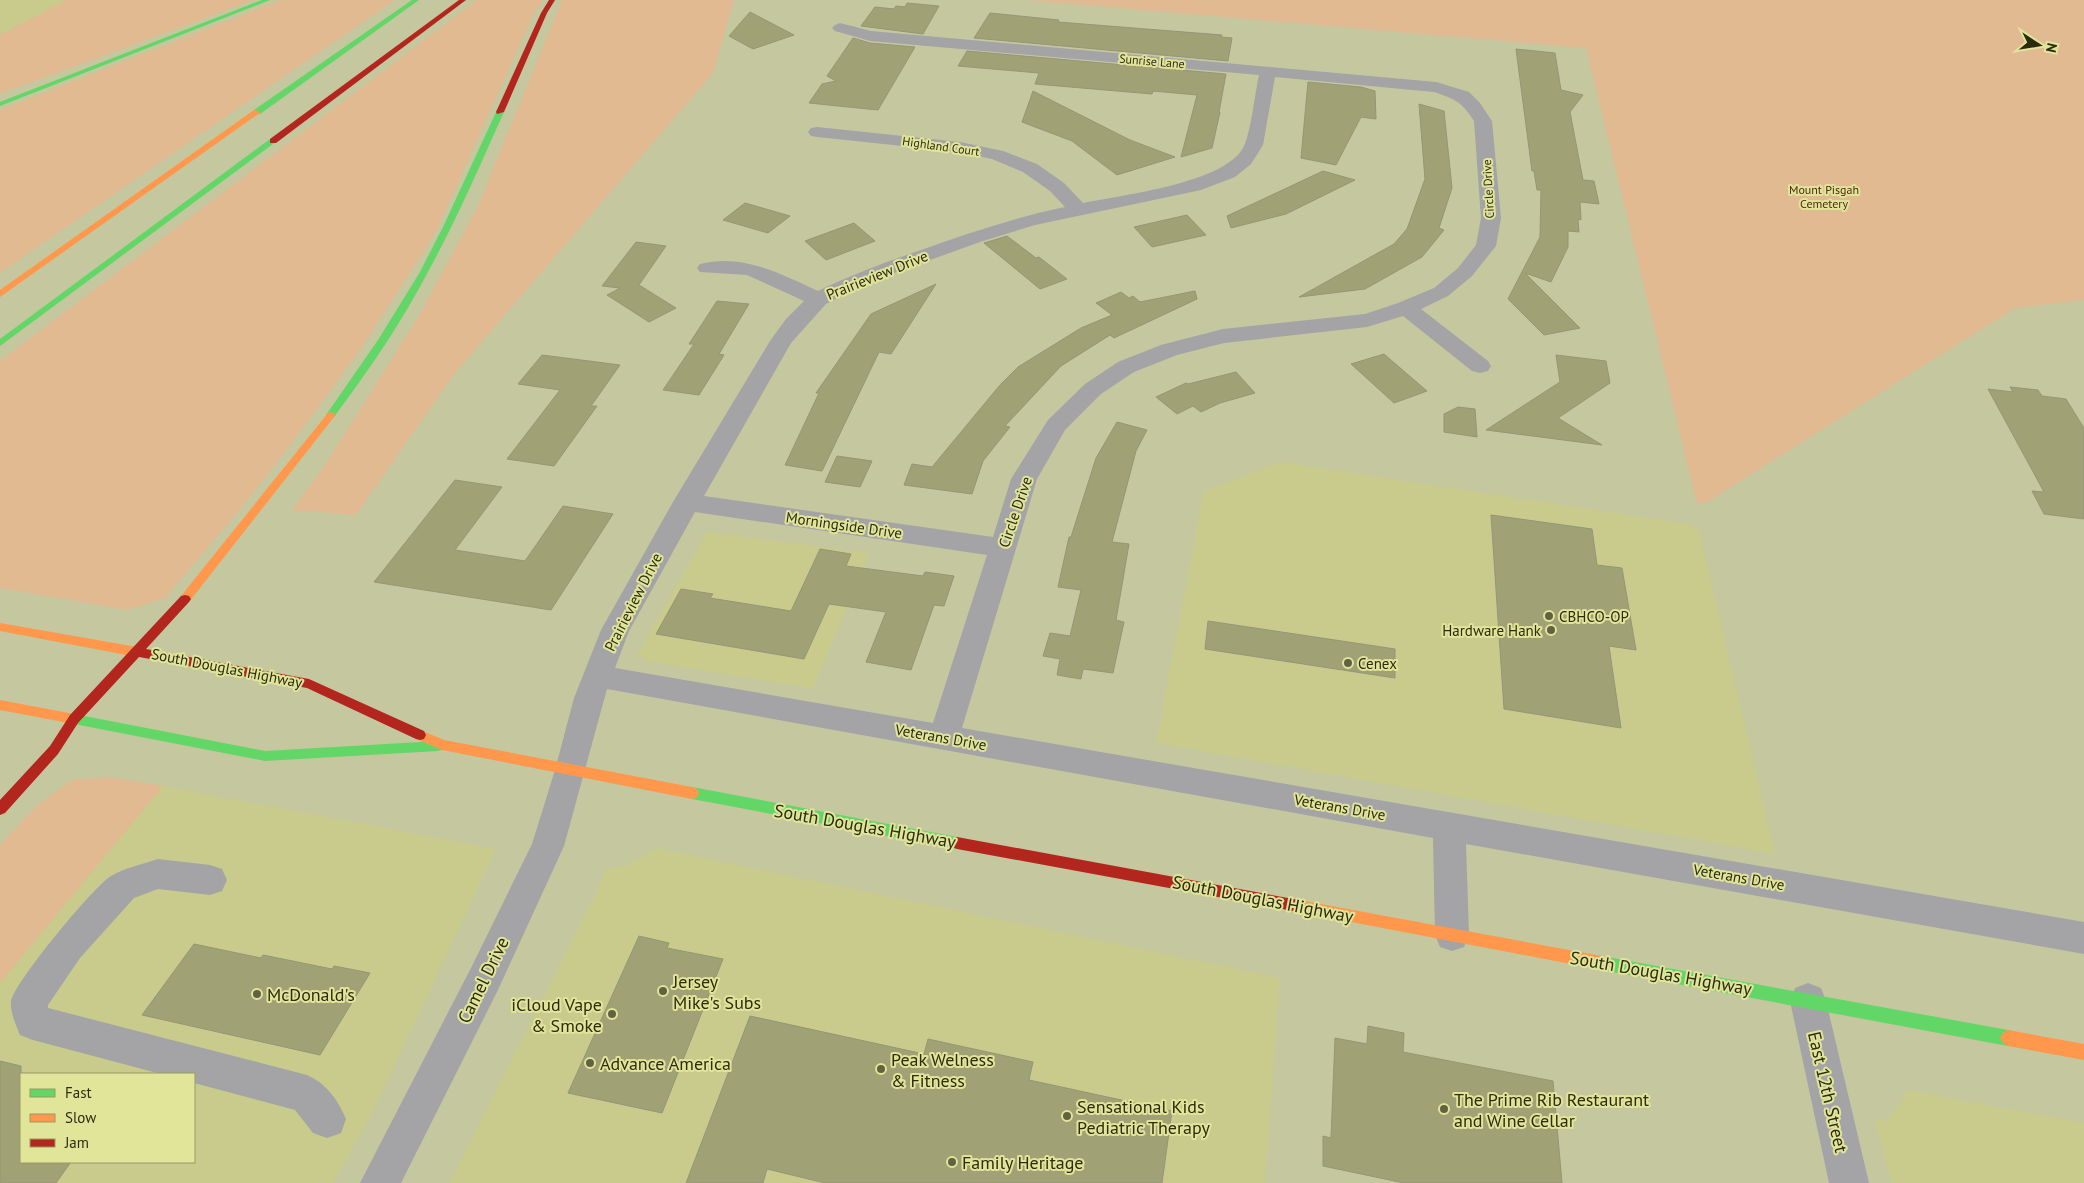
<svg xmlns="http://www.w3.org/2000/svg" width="2084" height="1183" viewBox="0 0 2084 1183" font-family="'PT Sans',sans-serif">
<rect width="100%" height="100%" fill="#c5c79f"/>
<g fill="#c8cb8c" fill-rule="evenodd">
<polygon points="0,0 66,0 0,35"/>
<polygon points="1280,462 1688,524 1699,531 1775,854 1156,743 1204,491"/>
<polygon points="707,532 869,553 813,689 647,661 637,654"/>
<path d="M163 786 496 849 370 1118 333 1183H0V983ZM21 1074H194V1162H21Z"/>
<polygon points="656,848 1280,978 1265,1183 449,1183 593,899 605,870 627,865"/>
<polygon points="1907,1090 2084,1123 2084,1183 1892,1183 1874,1119 1885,1121 1904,1098"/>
</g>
<g fill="#e2ba91">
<polygon points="66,0 254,0 0,94 0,35"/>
<polygon points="281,0 395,0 0,273 0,110"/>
<polygon points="477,0 543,0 534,13 436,232 361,349 294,440 243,506 165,598 128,610 0,588 0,361"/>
<polygon points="562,0 734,0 713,73 454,374 356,515 292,510 323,468 417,319 478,206"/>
<polygon points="1026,0 2084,0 2084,300 2015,308 1704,504 1697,503 1586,48"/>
<polygon points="110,777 163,786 0,983 0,845 36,806 72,780"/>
</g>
<g fill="#a0a276" stroke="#949676">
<polygon points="907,3 939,6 923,34 861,26 875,7 894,9 896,6 905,7"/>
<polygon points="750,12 794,35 753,49 729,36"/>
<polygon points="990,13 1059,20 1058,22 1222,35 1221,37 1232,38 1228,61 974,38"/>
<polygon points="853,38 870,43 915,47 878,110 809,103 822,84 836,81 827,76"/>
<polygon points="1516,49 1555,53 1561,90 1583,95 1570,112 1583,180 1594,181 1599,204 1580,202 1581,220 1578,219 1579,232 1568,231 1568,247 1551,282 1525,273 1580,328 1544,335 1508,299 1540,237 1541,190 1537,190 1534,171 1532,171"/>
<polygon points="967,51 1226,74 1219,112 1220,112 1212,148 1181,157 1197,95 1153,91 1152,94 1035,84 1039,73 958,66"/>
<polygon points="1308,82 1361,87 1375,91 1376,119 1361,117 1336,165 1301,158"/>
<polygon points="1033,91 1130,140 1175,157 1117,175 1072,141 1022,122"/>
<polygon points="1419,104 1444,111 1452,188 1439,228 1444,230 1422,257 1365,289 1299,297 1394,244 1407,229 1425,179"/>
<polygon points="1323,171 1355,180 1286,214 1231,228 1227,216"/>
<polygon points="745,203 790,216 768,233 723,220"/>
<polygon points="1187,215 1206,235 1152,247 1134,227"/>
<polygon points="854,223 875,241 826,260 805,241"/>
<polygon points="1007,236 1036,258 1039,257 1067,279 1040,289 984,243"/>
<polygon points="636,242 666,246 639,285 676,308 649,322 607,295 620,288 602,286"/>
<polygon points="936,284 891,354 879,352 822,471 785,465 819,393 816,393 871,314"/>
<polygon points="1195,291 1197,299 1114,338 1110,335 1061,366 1005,426 1010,427 983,461 972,494 904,485 912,464 932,467 1000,385 1018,367 1081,328 1112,315 1096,303 1121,292 1129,298 1133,296 1140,302"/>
<polygon points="717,301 749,304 719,354 724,355 699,395 663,390 694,344 689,344"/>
<polygon points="1384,354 1427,391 1394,403 1351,364"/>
<polygon points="542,355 620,365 591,406 597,406 554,466 507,459 560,390 518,384"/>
<polygon points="1556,355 1606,361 1610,383 1558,418 1602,445 1486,430 1560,382"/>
<polygon points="1236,372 1255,393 1220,403 1201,412 1193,406 1177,414 1156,397 1186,383 1188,384"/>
<polygon points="2010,387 2038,390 2042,396 2066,399 2084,428 2084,519 2044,514 2032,491 2044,492 1988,389 2013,392"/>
<polygon points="1458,407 1475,409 1477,437 1444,432 1444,414"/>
<polygon points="1117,422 1147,430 1136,451 1112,542 1129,544 1116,620 1124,622 1113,673 1083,669 1081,679 1057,675 1060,659 1043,656 1050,633 1070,636 1081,590 1058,587 1069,537 1071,537 1096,458"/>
<polygon points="837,456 872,461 860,487 825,482"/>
<polygon points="455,480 502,487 455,550 525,561 563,506 613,514 551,610 374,582"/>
<polygon points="1491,515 1592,529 1597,565 1622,568 1636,650 1609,646 1621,728 1504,709"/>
<polygon points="820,549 851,554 846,566 923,576 925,572 954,576 944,606 934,605 911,670 866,662 886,612 829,604 804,659 656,634 681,589 713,594 710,598 791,611"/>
<polygon points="1208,621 1395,649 1395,678 1205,649"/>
<polygon points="639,936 669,943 667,948 723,959 662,1113 568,1093"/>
<polygon points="194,944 261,958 263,955 332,969 334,966 370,973 320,1055 142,1015"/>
<polygon points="750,1016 924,1054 928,1039 1033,1062 1029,1080 1172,1111 1162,1183 825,1183 767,1169 763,1183 686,1183"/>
<polygon points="1368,1026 1404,1033 1403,1052 1553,1081 1562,1183 1404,1183 1323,1166 1323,1136 1331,1138 1335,1038 1367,1044"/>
<polygon points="0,1061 21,1066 21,1162 71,1162 56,1183 0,1183"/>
</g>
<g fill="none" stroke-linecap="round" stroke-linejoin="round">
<g fill="#a4a3a6" fill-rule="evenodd">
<path d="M840 23 871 31 1436 82 1469 92 1480 103 1492 121 1501 218 1496 246 1472 276 1448 296 1421 309 1488 361 1491 366 1488 371 1480 373 1472 371 1403 316 1367 327 1224 343 1177 355 1134 372 1101 394 1065 430 1037 479 962 728 2084 922V954L1466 844 1469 935 1464 947 1452 951 1440 947 1435 935 1433 838 607 689 564 846 497 992 401 1183H360L471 968 532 844 555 770 574 698 601 630 673 502 770 341 786 319 804 301 747 275 700 272 697 268 700 264C743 253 780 274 818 291 851 275 886 262 921 250 969 233 1016 217 1065 207L1050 191 1023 172 992 159 960 152 817 137 811 136 808 132 811 128 817 127 960 142 1003 151 1037 164 1064 183 1083 203C1122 195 1227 183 1244 146 1251 131 1255 93 1259 75L870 41 835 31 832 28 835 25ZM1275 77 1434 92C1455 99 1462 102 1474 121L1481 218 1476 245 1458 268 1434 288 1398 303 1365 314 1223 329 1161 345 1118 362 1085 384 1048 420 1011 479 993 537 704 496 791 343 826 304 866 283 980 242 1035 225 1201 190 1235 177 1251 164 1263 145ZM695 512 987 555 933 723 615 668 629 631Z"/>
<path d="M158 859 210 865 222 869 227 880 222 891 210 895 158 889 134 898 80 958 48 1005V1008L307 1075C326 1083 338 1100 346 1119L341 1133 327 1138 313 1133 295 1110 194 1083V1074H161L33 1040 20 1035C16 1025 10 1012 11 1002 12 985 95 885 111 876 124 868 143 864 158 859Z"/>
<polygon points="1808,983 1821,988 1826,1001 1869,1183 1829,1183 1790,1001 1795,988"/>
</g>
<g fill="#63d668" fill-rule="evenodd">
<polygon points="262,0 270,0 0,106 0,102"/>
<polygon points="412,0 419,0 260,114 254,114 254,110"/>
<path d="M497 110 504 112C480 165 457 219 429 270 402 322 369 370 334 417H328L326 415 378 340 420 272 443 227Z"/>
<polygon points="270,139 277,141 0,346 0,339"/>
<polygon points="74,714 265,751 438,741 442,742 444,746 442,750 438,751 265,761 74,724 70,723 68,719 70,715"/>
<polygon points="692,787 957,837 962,839 964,843 962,847 957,849 692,799 687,797 685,793 687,789"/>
<polygon points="1607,957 2008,1030 2013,1033 2016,1038 2013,1043 2008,1046 1607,971 1602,969 1600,964 1602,959"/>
</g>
<g fill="#ff974d" fill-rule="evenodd">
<polygon points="254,110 261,112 0,297 0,290"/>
<polygon points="331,412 336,415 334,417 189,602 181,602 179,599 181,596 328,413"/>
<polygon points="0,623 137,647 141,649 143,652 141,655 137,657 0,631"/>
<polygon points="0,700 74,714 78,715 80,719 78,723 74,724 0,710"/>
<polygon points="420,730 444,740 692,787 697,789 699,793 697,797 692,799 442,750 416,739 414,735 416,731"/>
<polygon points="1299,900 1607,957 1612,959 1614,964 1612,969 1607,971 1299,912 1294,911 1292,906 1294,901"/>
<polygon points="2008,1030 2084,1044 2084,1060 2008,1046 2003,1043 2000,1038 2003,1033"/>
</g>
<g fill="#b3261e" fill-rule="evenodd">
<polygon points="459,0 466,0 276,143 270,143 270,139"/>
<polygon points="549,0 555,0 547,13 504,112 497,114 496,112 541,13"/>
<polygon points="185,595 189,596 191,599 189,602 146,649 309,679 424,731 426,735 424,739 420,740 416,739 307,688 139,657 78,723 58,754 5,813 0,815 0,800 50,746 70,715 181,596"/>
<polygon points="957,837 1299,900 1304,901 1306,906 1304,911 1299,912 957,849 952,847 950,843 952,839"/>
</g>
</g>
<g fill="#616241" stroke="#e1e59a" stroke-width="2">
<circle cx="1549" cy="616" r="5"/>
<circle cx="1551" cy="630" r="5"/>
<circle cx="1348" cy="663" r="5"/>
<circle cx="663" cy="991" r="5"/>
<circle cx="257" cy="994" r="5"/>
<circle cx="612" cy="1014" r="5"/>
<circle cx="590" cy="1063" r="5"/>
<circle cx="881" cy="1069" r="5"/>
<circle cx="1444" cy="1109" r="5"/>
<circle cx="1067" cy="1116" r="5"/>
<circle cx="952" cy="1162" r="5"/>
</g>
<g text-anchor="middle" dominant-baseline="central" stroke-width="4" stroke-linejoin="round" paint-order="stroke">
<g font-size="12" fill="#2b2c0e" stroke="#e1e59a">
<text transform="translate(1152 61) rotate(5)">Sunrise Lane</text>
<text transform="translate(941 146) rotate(8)">Highland Court</text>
<text transform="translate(1488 189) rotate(-93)">Circle Drive</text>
</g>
<g font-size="12" fill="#51290e" stroke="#e1e59a">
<text x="1824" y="189">Mount Pisgah<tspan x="1824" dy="14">Cemetery</tspan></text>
</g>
<g font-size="15" fill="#2b2c0e" stroke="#e1e59a">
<text transform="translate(877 275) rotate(-22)">Prairieview Drive</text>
<text transform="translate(1015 512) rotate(-71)">Circle Drive</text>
<text transform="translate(844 525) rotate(8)">Morningside Drive</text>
<text transform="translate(633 602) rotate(-63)">Prairieview Drive</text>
<text transform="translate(227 668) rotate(11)">South Douglas Highway</text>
<text transform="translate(941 737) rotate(10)">Veterans Drive</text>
<text transform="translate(1340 807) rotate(10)">Veterans Drive</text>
<text transform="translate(1739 877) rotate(10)">Veterans Drive</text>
</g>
<g font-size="15" fill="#2b2c0e" stroke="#e1e59a" text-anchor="start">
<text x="1559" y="616">CBHCO-OP</text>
<text x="1541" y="630" text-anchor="end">Hardware Hank</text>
<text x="1358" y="663">Cenex</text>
</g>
<g font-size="18" fill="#2b2c0e" stroke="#e1e59a">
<text transform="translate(865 826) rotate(10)">South Douglas Highway</text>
<text transform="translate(1263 899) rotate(11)">South Douglas Highway</text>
<text transform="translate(1661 973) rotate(10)">South Douglas Highway</text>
<text transform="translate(483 980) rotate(-64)">Camel Drive</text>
<text transform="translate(1828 1092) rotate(77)">East 12th Street</text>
</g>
<g font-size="18" fill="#2b2c0e" stroke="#e1e59a" text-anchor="start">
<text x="673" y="981">Jersey<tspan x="673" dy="21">Mike's Subs</tspan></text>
<text x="267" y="994">McDonald's</text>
<text x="602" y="1004" text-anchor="end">iCloud Vape<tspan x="602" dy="21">&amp; Smoke</tspan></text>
<text x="891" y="1059">Peak Welness<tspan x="891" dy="21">&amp; Fitness</tspan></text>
<text x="600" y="1063">Advance America</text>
<text x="1454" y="1099">The Prime Rib Restaurant<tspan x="1454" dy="21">and Wine Cellar</tspan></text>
<text x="1077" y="1106">Sensational Kids<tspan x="1077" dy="21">Pediatric Therapy</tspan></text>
<text x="962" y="1162">Family Heritage</text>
</g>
</g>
<rect x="20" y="1073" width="175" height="90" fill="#e1e59a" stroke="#989b62"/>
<rect x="30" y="1089" width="25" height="8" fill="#63d668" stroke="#989b62"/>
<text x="65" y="1098" font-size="15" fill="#2b2c0e">Fast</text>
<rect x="30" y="1114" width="25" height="8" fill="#ff974d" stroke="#989b62"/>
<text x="65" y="1123" font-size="15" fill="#2b2c0e">Slow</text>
<rect x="30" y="1139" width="25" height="8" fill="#b3261e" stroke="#989b62"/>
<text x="65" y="1148" font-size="15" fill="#2b2c0e">Jam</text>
<g transform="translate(2039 45) rotate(102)" stroke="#e1e59a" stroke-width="4" paint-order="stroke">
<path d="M0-4L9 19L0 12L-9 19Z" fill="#2b2c0e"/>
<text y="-8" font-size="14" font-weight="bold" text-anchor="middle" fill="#2b2c0e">N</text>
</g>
</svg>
